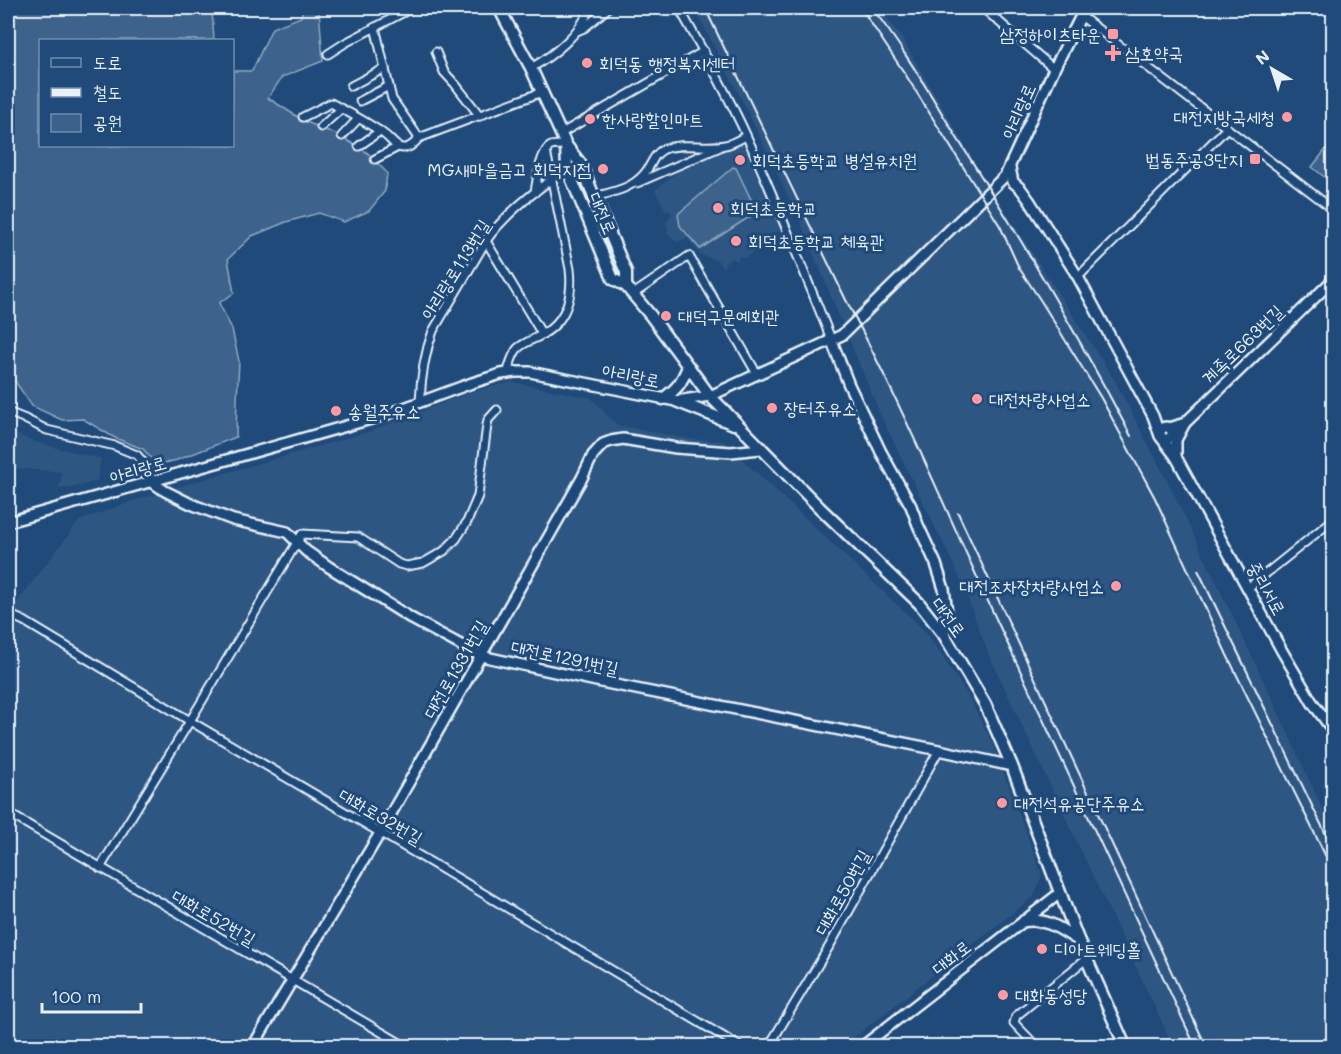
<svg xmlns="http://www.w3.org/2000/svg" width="1341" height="1054" viewBox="0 0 1341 1054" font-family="Mali,'Poor Story',sans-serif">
<rect width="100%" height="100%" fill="#1f4a7a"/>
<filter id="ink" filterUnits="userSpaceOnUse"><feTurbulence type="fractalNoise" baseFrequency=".0167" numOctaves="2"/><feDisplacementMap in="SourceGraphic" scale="12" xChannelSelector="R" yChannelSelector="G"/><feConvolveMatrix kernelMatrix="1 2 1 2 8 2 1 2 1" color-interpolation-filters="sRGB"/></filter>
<g filter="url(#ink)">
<g fill="#2e5683">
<polygon points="694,8 879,8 902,38 983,177 1114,379 1171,488 1271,696 1333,832 1333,1046 1173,1046 988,653 960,578 881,416 801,224 745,106"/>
<polygon points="739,145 744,145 781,230 772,234 773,240 745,258 739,256 738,261 730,258 728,262 725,263 723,268 717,260 701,255 687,238 677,242 667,233 668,228 665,224 672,213 670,211 665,210 655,190 689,163 722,150"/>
<polygon points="511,382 591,398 617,425 689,439 723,441 925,631 966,692 993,744 1042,875 1034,896 843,1046 8,1046 8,614 79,521 133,501 194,482 368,432 471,392"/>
<polygon points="8,431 38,443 101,459 97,481 71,488 59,488 62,472 8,468"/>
</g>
<g fill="#3c628c" stroke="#92aac2" stroke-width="1.5">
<polygon points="8,8 217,8 212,11 214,40 40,40 40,146 232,146 233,71 252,71 272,28 301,17 303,8 320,8 319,9 323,61 282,77 268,98 304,121 340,136 368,153 387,173 385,191 369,211 344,222 319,213 286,222 252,236 228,259 234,293 219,303 232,329 239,361 237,400 236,437 177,460 157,465 143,449 115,438 83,419 62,420 32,406 8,371"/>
<polygon points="1331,143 1333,145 1333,184 1312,167"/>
<polygon points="733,167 736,168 757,212 700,249 680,226 678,214"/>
</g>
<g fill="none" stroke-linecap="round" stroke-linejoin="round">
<g stroke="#e8f1f8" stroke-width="11">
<g id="street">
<path d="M679 8C703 50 727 93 747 137 777 203 804 272 831 339"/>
<polyline points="983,8 1054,69"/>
<polyline points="1081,16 1334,210"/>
<polyline points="375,27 392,99 419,138 542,92"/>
<polyline points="577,31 584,28 608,8"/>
<polyline points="436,52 444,72 455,84 480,116"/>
<polyline points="328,54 345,43 412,8"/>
<path d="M531 68C554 55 581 33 590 8"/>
<polyline points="351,86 385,68"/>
<polyline points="360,101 389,86"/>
<path d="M303 117 331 103C349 113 368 122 385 135 391 139 396 149 404 148 410 148 415 143 419 138"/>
<polyline points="321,127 341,109"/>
<polyline points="560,134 704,51"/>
<polyline points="342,136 358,119"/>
<polyline points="359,146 380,131"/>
<polyline points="375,159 398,147"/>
<polyline points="637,183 720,147"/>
<path d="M535 192C537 181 540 151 551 146 555 145 561 145 566 145"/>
<path d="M594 197C613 192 631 189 644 174 652 165 653 154 664 149 684 142 705 149 725 145 732 144 740 139 746 136"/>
<polyline points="486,241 542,334"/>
<polyline points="1078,277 1227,128"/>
<polyline points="632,295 689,256 757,374"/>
<path d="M507 374C510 365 512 354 518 348 525 342 535 339 543 334 567 320 573 295 570 269L546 151"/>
<path d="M420 402C421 377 424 355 433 331L486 241C504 214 540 187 567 168"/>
<polyline points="8,412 23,418 47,430 115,446 137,455 148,468 152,482"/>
<polyline points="1248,588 1334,519"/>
<polyline points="8,614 24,621 190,721 459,879 739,1046"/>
<polyline points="8,813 405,1046"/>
<polyline points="100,868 190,721 302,534 358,537 399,564 407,566 423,563 444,551 456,539 467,522 478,496 487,425 488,420 497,410"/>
<polyline points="769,1046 830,945 939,750"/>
<polyline points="1036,1046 1014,1023 1016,1016 1086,959"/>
</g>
</g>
<g stroke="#e8f1f8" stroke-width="14">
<g id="secondary">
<polyline points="1010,168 1013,182 1021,189 1029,200 1078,277 1153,416 1160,436 1176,457 1282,651 1312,702 1334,732"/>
<polyline points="831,339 849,385 881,452 911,506 918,525 936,564 944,589 947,612 944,635"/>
<circle cx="1166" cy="433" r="6"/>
<polyline points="1170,428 1185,423 1334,279"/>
<polyline points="1176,457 1176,440 1185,423"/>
<polyline points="152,482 165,491 191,504 233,520 287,532 306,551 329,567 414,620 481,656 601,682 939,750 1012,766"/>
<polyline points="8,522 385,415 472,383 501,374 515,372 530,372 676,401 710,396 842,335 1005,176 1054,69 1085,8"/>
<polyline points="253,1046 380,833 582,478 593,455 603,444 611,441 623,439 676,448 731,452 760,449"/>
<polyline points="863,1046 1060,893"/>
</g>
</g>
<g stroke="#e8f1f8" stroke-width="15">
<g id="primary">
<polyline points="499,8 531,68 566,145 580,163 626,272 626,286"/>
<polyline points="566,145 567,168 613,279 626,286 651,316 710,396 820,508 919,603 944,635 985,704 1012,766 1077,937 1125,1046"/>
<path d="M663 399C678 388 681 383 688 367"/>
<polyline points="676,401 734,424"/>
<path d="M1024 921C1047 918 1059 928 1078 940"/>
</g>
</g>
<use href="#street" stroke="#1f4a7a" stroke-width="7"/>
<use href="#secondary" stroke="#1f4a7a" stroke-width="9"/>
<use href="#primary" stroke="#1f4a7a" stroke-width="10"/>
<g stroke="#e8f1f8" stroke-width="2">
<path d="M705 8 846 300C902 405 948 515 998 623 1063 765 1130 905 1195 1046"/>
<polyline points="861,8 907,77 1000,226 1019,268 1041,301 1101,398 1155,498 1227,655 1334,873"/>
<path d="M872 8C905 50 931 96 959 141 1020 237 1078 335 1131 436"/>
<polyline points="958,513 1206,1046"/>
<polyline points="1198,570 1334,851"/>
</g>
</g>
</g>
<g fill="#ff9aa2" stroke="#1f4a7a" stroke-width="2">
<rect x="1107" y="28" width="12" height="12" rx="3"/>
<path d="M1110 44h6v6h6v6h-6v6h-6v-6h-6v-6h6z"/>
<circle cx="587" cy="63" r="6"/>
<circle cx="1287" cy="117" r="6"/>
<circle cx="590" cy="119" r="6"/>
<rect x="1249" y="153" width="12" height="12" rx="3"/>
<circle cx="740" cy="160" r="6"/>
<circle cx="603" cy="169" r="6"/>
<circle cx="718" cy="208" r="6"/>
<circle cx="736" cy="241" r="6"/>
<circle cx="666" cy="316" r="6"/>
<circle cx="977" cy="399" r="6"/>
<circle cx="772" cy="408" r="6"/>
<circle cx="336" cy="411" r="6"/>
<circle cx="1116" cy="586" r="6"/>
<circle cx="1002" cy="803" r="6"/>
<circle cx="1042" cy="949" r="6"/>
<circle cx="1003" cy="995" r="6"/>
</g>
<g text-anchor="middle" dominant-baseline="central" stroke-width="6" stroke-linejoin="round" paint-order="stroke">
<g font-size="18" fill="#e8f1f8" stroke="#1f4a7a" text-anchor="start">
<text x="1101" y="34" text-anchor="end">삼정하이츠타운</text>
<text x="1125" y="53">삼호약국</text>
<text x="599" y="63">회덕동 행정복지센터</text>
<text x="1275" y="117" text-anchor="end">대전지방국세청</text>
<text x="602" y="119">한사랑할인마트</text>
<text x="1243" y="159" text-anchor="end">법동주공3단지</text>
<text x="752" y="160">회덕초등학교 병설유치원</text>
<text x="591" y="169" text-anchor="end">MG새마을금고 회덕지점</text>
<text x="730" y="208">회덕초등학교</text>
<text x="748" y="241">회덕초등학교 체육관</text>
<text x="678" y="316">대덕구문예회관</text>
<text x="989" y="399">대전차량사업소</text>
<text x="784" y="408">장터주유소</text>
<text x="348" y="411">송월주유소</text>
<text x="1104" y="586" text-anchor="end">대전조차장차량사업소</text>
<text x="1014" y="803">대전석유공단주유소</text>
<text x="1054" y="949">디아트웨딩홀</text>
<text x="1015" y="995">대화동성당</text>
</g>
<g font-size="18" fill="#e8f1f8" stroke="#1f4a7a">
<text transform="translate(1018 111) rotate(-66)">아리랑로</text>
<text transform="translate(603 213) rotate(67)">대전로</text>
<text transform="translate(455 269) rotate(-58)">아리랑로113번길</text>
<text transform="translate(1242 344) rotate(-44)">계족로663번길</text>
<text transform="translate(631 375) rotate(11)">아리랑로</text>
<text transform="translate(138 469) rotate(-16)">아리랑로</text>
<text transform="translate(1267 588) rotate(61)">중리서로</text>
<text transform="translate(949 617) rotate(54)">대전로</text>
<text transform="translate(565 657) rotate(12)">대전로1291번길</text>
<text transform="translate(455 669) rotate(-60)">대전로1331번길</text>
<text transform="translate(381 816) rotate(30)">대화로32번길</text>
<text transform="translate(842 892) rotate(-61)">대화로50번길</text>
<text transform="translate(214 917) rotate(30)">대화로52번길</text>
<text transform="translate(951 957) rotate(-38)">대화로</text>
</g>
</g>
<rect width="1341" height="1054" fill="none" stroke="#1f4a7a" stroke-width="30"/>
<rect x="15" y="15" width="1311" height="1024" fill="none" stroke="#e8f1f8" stroke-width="2" filter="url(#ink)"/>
<rect x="39" y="39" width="195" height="108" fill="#1f4a7a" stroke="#6f8dac" stroke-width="1.5"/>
<rect x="51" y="58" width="30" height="9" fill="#1f4a7a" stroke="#6f8dac" stroke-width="1.5"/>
<text x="93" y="69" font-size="18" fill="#e8f1f8">도로</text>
<rect x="51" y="88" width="30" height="9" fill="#e8f1f8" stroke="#6f8dac" stroke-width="1.5"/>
<text x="93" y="99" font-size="18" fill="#e8f1f8">철도</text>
<rect x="51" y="114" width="30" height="18" fill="#3c628c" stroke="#6f8dac" stroke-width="1.5"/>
<text x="93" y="129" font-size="18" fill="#e8f1f8">공원</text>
<g transform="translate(1272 69) rotate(321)" stroke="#1f4a7a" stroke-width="4.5" paint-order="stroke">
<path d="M0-4.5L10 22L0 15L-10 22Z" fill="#e8f1f8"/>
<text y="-9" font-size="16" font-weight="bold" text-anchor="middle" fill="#e8f1f8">N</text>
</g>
<path d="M42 1003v9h99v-9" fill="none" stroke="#e8f1f8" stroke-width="3"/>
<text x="51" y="1003" font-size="18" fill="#e8f1f8" stroke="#1f4a7a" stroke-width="4.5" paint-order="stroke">100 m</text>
</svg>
